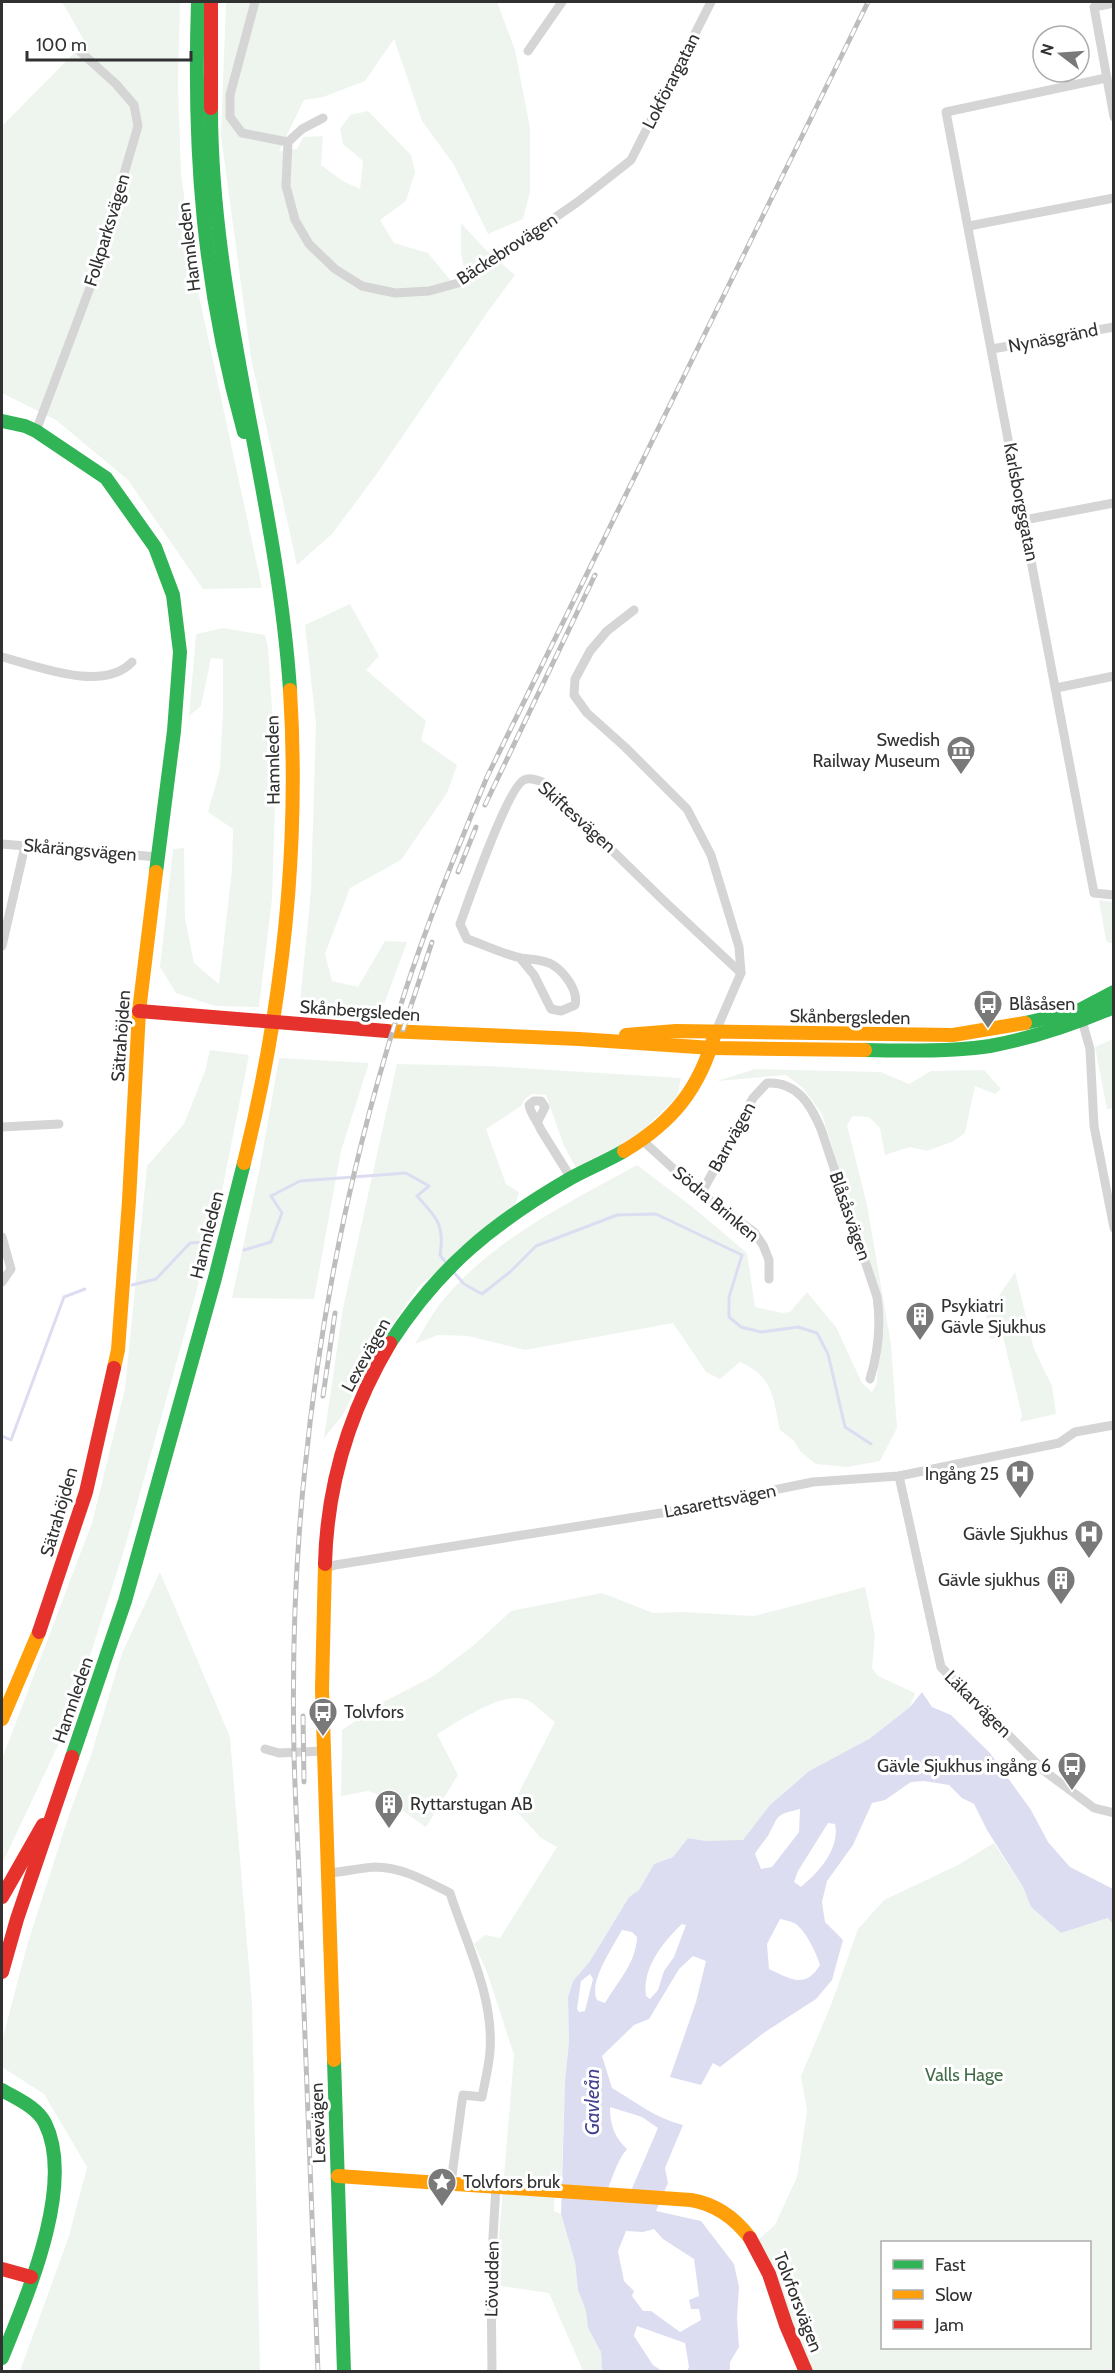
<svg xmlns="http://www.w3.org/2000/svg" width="1115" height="2373" viewBox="0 0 1115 2373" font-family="Cabin,sans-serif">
<rect width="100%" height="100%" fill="#fff"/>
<g fill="#eef5ef" fill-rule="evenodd">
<polygon points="62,2 180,2 178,86 181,173 194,272 262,588 203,589 128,480 56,420 2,393 2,126 85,42"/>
<polygon points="226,2 497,2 515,50 530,128 530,192 523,219 488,234 454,165 422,121 394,39 365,81 323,97 304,100 279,151 297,149 303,137 323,136 321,165 343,181 360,189 363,161 343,144 340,129 350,115 368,111 411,155 415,172 406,201 380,220 394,243 428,253 457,288 467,282 461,253 461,223 485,249 515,275 489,310 376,475 332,534 297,565 251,358 221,136"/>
<polygon points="350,604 379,656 366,670 426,721 421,740 457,765 447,793 401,860 350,888 325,954 332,981 358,987 385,941 407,942 380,1015 299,1012 311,890 316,724 305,625"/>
<polygon points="223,628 265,635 268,647 276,774 272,899 259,1007 215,1006 176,993 160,967 173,849 184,848 185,918 194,963 219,984 232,870 233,829 208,812 220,769 223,711 223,659 211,658 201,706 189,716 196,634"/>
<polygon points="1099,900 1113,902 1113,943 1109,943 1106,940"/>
<polygon points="1113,1039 1113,1108 1107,1109 1095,1047"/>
<polygon points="210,1050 249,1055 216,1221 125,1547 68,1724 2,1864 2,1759 92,1523 125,1389 147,1166 184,1124 205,1071"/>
<polygon points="279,1058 369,1063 341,1151 314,1299 232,1298 259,1172"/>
<polygon points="397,1064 488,1066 681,1078 677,1097 651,1122 641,1139 579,1173 564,1146 546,1095 532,1094 525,1099 521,1106 486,1129 506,1184 519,1192 513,1212 420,1285 374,1350 343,1415 324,1438 343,1308"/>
<path d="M755 1069 881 1072 909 1084 931 1071 984 1070 1001 1089 995 1094 975 1086 965 1133 954 1141 927 1151 910 1147 885 1155 880 1128 869 1117 853 1116 847 1125 867 1205 891 1344 897 1428 880 1461 847 1467 816 1464 801 1452 794 1441 780 1430C773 1398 774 1377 740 1362L720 1379 706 1372 673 1323 525 1350 468 1336 438 1335 415 1344C423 1331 430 1317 439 1305 490 1240 567 1204 637 1165L695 1209 747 1253 755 1307 782 1313 790 1312 807 1292 836 1327 862 1383 872 1392 877 1383 880 1303 822 1114 803 1088 786 1075 717 1081Z"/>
<polygon points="1015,1272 1034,1349 1052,1386 1056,1414 1020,1422 1022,1415 1003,1337 990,1339 986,1315"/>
<polygon points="160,1572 230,1737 252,2003 260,2371 20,2371 69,2236 87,2167 44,2094 2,2067 2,2041 28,1942 70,1812 91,1755 122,1653"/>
<path d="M865 1587 875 1635 872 1668 878 1676 915 1693 910 1707 869 1739 809 1771 782 1794 743 1841H706L688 1838 673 1857 654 1864 639 1890 629 1897 590 1961 573 1981 568 1997 569 2041 565 2082 561 2192 555 2194 554 2211 561 2214 575 2262 578 2290 586 2311 588 2328 601 2352 602 2368 605 2371H583L549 2293 495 2285 514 2055 487 1972 474 1944 485 1935 500 1938 557 1847 541 1838 519 1814 511 1808 555 1722C546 1716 538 1706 529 1701 505 1688 459 1722 437 1734L458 1775 426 1827 380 1795 368 1791 341 1796 342 1730 383 1702 432 1677 474 1645 511 1611 602 1593 653 1613 683 1612 754 1616Z"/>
<path d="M994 1843 1023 1887 1031 1907 1061 1933 1109 1918 1114 1924 1113 2371H806L757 2241 775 2225 797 2177 807 2111 801 2076 831 2005 858 1929 884 1900 958 1865ZM882 2242H1090V2348H882Z"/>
</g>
<path fill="#ddddf2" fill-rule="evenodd" d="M922 1692 932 1707 951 1715 990 1753 1031 1810 1048 1842 1070 1867 1113 1889V1924L1108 1918 1061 1933 1031 1907 1023 1887 987 1830 974 1804 962 1798 949 1785 924 1781 911 1782 885 1800 872 1803 853 1845 827 1881 822 1902 825 1922 843 1940 832 1980 816 1999 765 2032 720 2067 713 2063 701 2085 670 2077 696 2002 706 1961 693 1956 679 1969 649 2019 634 2025 602 2056 612 2088C636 2102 655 2118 683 2125L665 2168 668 2183 656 2211 701 2221 734 2264 739 2287 737 2318 739 2347 730 2362V2371H687L689 2367 685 2343 637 2326 634 2336 653 2365 662 2371H605L602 2369 601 2352 588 2328 586 2311 578 2290 575 2262 561 2214 565 2082 569 2041 568 1997 573 1981 590 1961 629 1897 639 1890 654 1864 673 1857 688 1838 706 1841 743 1840 770 1805 809 1771 869 1739 910 1707ZM800 1809 799 1832 772 1867 761 1869 755 1854C759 1846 765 1841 769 1834 780 1813 776 1815 800 1809ZM828 1823 835 1824C840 1849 819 1872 801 1887L794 1882 798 1871ZM780 1919C785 1920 790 1921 794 1923 805 1929 817 1954 820 1965 805 1990 789 1978 769 1969L767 1944ZM682 1924 686 1925 674 1957 664 1971 658 1990 650 1999 646 1996C642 1968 663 1942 682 1924ZM622 1930 632 1932 637 1937C636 1963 618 1981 605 2003L597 2000C588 1982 613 1947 622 1930ZM590 1974 593 1979 585 2011 579 2012 577 2009 581 1981ZM610 2107 642 2117 658 2128 627 2200 605 2196C612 2180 616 2162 627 2149 614 2137 610 2124 610 2107ZM654 2229 663 2239 694 2259 699 2296 689 2300 691 2309H699L701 2320 680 2332 651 2311H643L632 2296 634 2291 624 2281 618 2251 626 2231 643 2232Z"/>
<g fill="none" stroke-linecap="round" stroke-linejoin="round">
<g stroke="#ddddf2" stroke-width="3">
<path d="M244 1250 271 1242 282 1213 271 1196 300 1181 406 1173 429 1186 417 1196C436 1217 445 1224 440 1255L447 1264"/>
<polyline points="451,1269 464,1284 482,1294 510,1272 536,1246 617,1215 656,1214 742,1255 729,1297 729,1317 741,1327 761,1332 798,1327 817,1333 828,1354 845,1427 871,1444"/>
<polyline points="132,1285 156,1279 190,1243 207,1242"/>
<polyline points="2,1436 11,1440 64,1297 85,1289"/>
</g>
<g stroke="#d5d5d5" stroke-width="9">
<polyline points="255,2 230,95 230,117 242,133 288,142"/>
<polyline points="1114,3 1094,7 1114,117"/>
<polyline points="528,51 562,2"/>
<polyline points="1106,78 946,112 1094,893 1114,895"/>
<polyline points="323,118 302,129 288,142 286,186 295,220 309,244 335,269 362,286 395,293 429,291 462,282 579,201 631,160 711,2"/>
<polyline points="969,226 1114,198"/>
<polyline points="992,349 1114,327"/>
<polyline points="36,431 94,277 138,126 134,105 116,84 74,46"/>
<polyline points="1024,520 1114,503"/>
<polyline points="634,610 607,631 590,651 575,679 574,695 587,713 625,747 687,809 711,855 739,947 741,973 715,1033"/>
<path d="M2 657C37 666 103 693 132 662"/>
<polyline points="1056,688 1114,676"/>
<polyline points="2,844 158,857"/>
<polyline points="2,946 25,846"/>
<path d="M520 958 534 975 551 1009 561 1011 575 1005C579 991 564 972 553 965 544 959 532 960 521 958 503 954 485 945 467 939L460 924C468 902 508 787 524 780 530 777 537 780 542 782L664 901 741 973"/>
<polyline points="1081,1017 1090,1049 1094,1126 1114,1228"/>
<path d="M538 1121 545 1107 541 1101H534L529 1105C531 1115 537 1120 541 1130L571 1178"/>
<polyline points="2,1127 59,1124"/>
<polyline points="642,1140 701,1194 754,1232 763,1245 769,1260 769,1279"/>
<path d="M701 1194 753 1098 767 1083C797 1081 811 1105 821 1129L877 1297C881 1324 878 1353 870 1379"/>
<polyline points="2,1237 11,1269 2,1282"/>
<polyline points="899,1476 941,1667 1043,1770 1094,1808 1114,1813"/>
<polyline points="324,1569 335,1565 661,1513 813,1482 899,1476 1059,1443 1075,1432 1114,1425"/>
<polyline points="265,1749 279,1753 323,1751"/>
<path d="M328 1873C344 1872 359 1868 375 1867 402 1867 426 1881 450 1893 466 1943 494 1996 490 2051 489 2066 485 2081 482 2097L463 2095 462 2101 451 2183"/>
<polyline points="492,2372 491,2271 496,2186"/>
</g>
<g stroke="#30b455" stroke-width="14">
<path d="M198 2C193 154 203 285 244 432"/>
<path d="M211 108C211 305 277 494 290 690"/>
<polyline points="2,421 25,426 36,431 106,478 155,547 173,595 180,652 174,731 156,872"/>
<polyline points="1025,1023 1078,1011 1114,992"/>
<path d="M865 1050C903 1051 953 1052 990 1046 1033 1038 1074 1024 1114 1007"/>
<path d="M390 1343C439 1267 493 1223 571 1178 589 1168 607 1161 624 1151"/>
<polyline points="72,1757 125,1601 215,1278 244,1163"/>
<polyline points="334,2060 344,2372"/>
<path d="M2 2090C17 2099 37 2107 45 2123 76 2185 26 2298 2 2358"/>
</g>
<g stroke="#ff9f0a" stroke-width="14">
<polyline points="387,1031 579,1039 712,1048 865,1050"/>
<polyline points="626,1035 676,1031 953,1035 1025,1023"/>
<path d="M624 1151C673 1122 700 1088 715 1033"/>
<path d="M244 1163C282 1009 300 848 290 690"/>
<polyline points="114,1368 118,1350 129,1201 139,1011 156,872"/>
<polyline points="325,1564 322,1689 334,2060"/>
<polyline points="2,1719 39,1632"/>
<path d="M338 2176 691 2200C715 2204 735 2218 750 2238"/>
</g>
<g stroke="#e5322d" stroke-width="14">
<polyline points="211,2 211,108"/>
<polyline points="139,1011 387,1031"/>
<path d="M325 1564C327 1484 349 1412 390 1343"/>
<polyline points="39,1632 86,1492 114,1368"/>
<polyline points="2,1897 43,1825"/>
<polyline points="2,1972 17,1919 72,1757"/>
<polyline points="750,2238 769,2274 786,2325 806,2372"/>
<polyline points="2,2269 31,2277"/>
</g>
<g stroke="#bdbdbd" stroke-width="5">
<g id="rail">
<polyline points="485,805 595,575"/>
<polyline points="458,872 476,827"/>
<polyline points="403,1030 432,942"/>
<polyline points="323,1396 335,1313"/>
<polyline points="303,1716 304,1782"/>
<path d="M318 2372C312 2217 306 2062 300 1907 299 1856 295 1804 294 1752 292 1658 295 1562 305 1468 321 1308 354 1150 403 998 427 923 457 850 487 777L868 2"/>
</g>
</g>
<use href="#rail" stroke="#fff" stroke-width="3" stroke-dasharray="9" stroke-linecap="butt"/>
</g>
<defs>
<g id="museum-pin" transform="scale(1.5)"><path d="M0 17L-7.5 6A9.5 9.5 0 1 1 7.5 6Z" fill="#797979" stroke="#fff"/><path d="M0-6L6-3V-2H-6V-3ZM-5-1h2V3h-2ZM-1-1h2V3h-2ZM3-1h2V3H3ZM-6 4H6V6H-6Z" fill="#fff"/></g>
<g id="bus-pin" transform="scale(1.5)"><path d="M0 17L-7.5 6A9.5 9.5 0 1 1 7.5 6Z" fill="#797979" stroke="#fff"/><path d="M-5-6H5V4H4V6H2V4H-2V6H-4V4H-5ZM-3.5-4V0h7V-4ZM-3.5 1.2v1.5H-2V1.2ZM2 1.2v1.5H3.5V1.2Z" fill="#fff"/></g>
<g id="building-pin" transform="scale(1.5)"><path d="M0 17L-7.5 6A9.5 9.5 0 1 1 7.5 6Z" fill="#797979" stroke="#fff"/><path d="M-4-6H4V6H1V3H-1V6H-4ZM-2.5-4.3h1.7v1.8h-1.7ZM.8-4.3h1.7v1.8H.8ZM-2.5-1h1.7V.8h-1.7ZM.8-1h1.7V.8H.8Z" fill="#fff"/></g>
<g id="hospital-pin" transform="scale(1.5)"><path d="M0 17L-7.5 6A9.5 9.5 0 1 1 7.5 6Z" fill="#797979" stroke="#fff"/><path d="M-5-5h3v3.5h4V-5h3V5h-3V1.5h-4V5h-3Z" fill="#fff"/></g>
<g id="sight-pin" transform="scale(1.5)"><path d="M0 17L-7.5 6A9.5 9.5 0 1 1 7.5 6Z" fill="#797979" stroke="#fff"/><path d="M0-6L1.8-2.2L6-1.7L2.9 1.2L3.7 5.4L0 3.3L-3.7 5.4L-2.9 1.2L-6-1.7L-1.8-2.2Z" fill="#fff"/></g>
</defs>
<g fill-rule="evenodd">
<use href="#museum-pin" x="961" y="750"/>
<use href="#bus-pin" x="988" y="1004"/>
<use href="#building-pin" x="920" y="1316"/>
<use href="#hospital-pin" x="1020" y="1474"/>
<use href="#hospital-pin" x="1089" y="1534"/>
<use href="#building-pin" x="1061" y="1580"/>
<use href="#bus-pin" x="323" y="1712"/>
<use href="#bus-pin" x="1072" y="1766"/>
<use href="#building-pin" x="389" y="1804"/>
<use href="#sight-pin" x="442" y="2182"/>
</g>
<g text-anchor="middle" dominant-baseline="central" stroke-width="6" stroke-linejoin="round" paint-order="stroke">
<g font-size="18" fill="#313131" stroke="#fff">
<text transform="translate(671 81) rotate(-63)">Lokförargatan</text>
<text transform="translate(107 230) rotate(-73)">Folkparksvägen</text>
<text transform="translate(189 247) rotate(-97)">Hamnleden</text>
<text transform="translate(507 249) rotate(-33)">Bäckebrovägen</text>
<text transform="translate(1053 338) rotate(-11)">Nynäsgränd</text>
<text transform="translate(1021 502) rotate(79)">Karlsborgsgatan</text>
<text transform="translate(273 760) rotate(-91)">Hamnleden</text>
<text transform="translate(577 817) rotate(42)">Skiftesvägen</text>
<text transform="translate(80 850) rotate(5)">Skårängsvägen</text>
<text transform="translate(360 1011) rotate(4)">Skånbergsleden</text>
<text transform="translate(850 1017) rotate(1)">Skånbergsleden</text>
<text transform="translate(121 1036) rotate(-86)">Sätrahöjden</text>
<text transform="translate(732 1137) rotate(-61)">Barrvägen</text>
<text transform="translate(716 1204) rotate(40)">Södra Brinken</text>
<text transform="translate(850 1216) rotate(71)">Blåsåsvägen</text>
<text transform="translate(207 1235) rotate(-76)">Hamnleden</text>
<text transform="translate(366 1355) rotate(-61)">Lexevägen</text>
<text transform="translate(720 1501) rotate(-11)">Lasarettsvägen</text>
<text transform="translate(59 1512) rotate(-74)">Sätrahöjden</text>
<text transform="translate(73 1700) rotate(-71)">Hamnleden</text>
<text transform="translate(978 1704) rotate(45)">Läkarvägen</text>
<text transform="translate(318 2123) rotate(-92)">Lexevägen</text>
<text transform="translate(492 2279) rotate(-89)">Lövudden</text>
<text transform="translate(798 2302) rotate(69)">Tolvforsvägen</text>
</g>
<g font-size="18" fill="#313131" stroke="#fff" text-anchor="end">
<text x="940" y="740">Swedish<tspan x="940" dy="21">Railway Museum</tspan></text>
<text x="1009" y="1004" text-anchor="start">Blåsåsen</text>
<text x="941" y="1306" text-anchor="start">Psykiatri<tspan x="941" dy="21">Gävle Sjukhus</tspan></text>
<text x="999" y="1474">Ingång 25</text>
<text x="1068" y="1534">Gävle Sjukhus</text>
<text x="1040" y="1580">Gävle sjukhus</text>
<text x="344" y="1712" text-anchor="start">Tolvfors</text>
<text x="1051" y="1766">Gävle Sjukhus ingång 6</text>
<text x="410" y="1804" text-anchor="start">Ryttarstugan AB</text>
<text x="463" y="2182" text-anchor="start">Tolvfors bruk</text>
</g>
<g font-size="18" fill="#406c47" stroke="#fff">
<text x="964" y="2075">Valls Hage</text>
</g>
<g font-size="20" font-style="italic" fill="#434291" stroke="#fff">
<text transform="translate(592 2102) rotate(-90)">Gavleån</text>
</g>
</g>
<rect width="1115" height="2373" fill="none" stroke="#313131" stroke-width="6"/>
<rect x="881" y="2241" width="210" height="108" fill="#ffffff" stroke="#adadad" stroke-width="1.5"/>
<rect x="893" y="2260" width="30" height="9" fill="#30b455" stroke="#adadad" stroke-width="1.5"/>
<text x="935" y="2271" font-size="18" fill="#313131">Fast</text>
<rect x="893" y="2290" width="30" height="9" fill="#ff9f0a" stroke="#adadad" stroke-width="1.5"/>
<text x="935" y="2301" font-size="18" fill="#313131">Slow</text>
<rect x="893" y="2320" width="30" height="9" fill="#e5322d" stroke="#adadad" stroke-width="1.5"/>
<text x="935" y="2331" font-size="18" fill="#313131">Jam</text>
<g transform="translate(1061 54) rotate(287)"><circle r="28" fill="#ffffff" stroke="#adadad" stroke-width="1.5"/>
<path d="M0-4.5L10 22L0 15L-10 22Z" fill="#797979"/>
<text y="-9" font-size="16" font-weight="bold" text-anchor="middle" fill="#313131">N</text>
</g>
<path d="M27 51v9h164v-9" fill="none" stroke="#313131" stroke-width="3"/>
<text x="36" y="51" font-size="18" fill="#313131" stroke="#ffffff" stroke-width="4.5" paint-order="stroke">100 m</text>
</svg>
